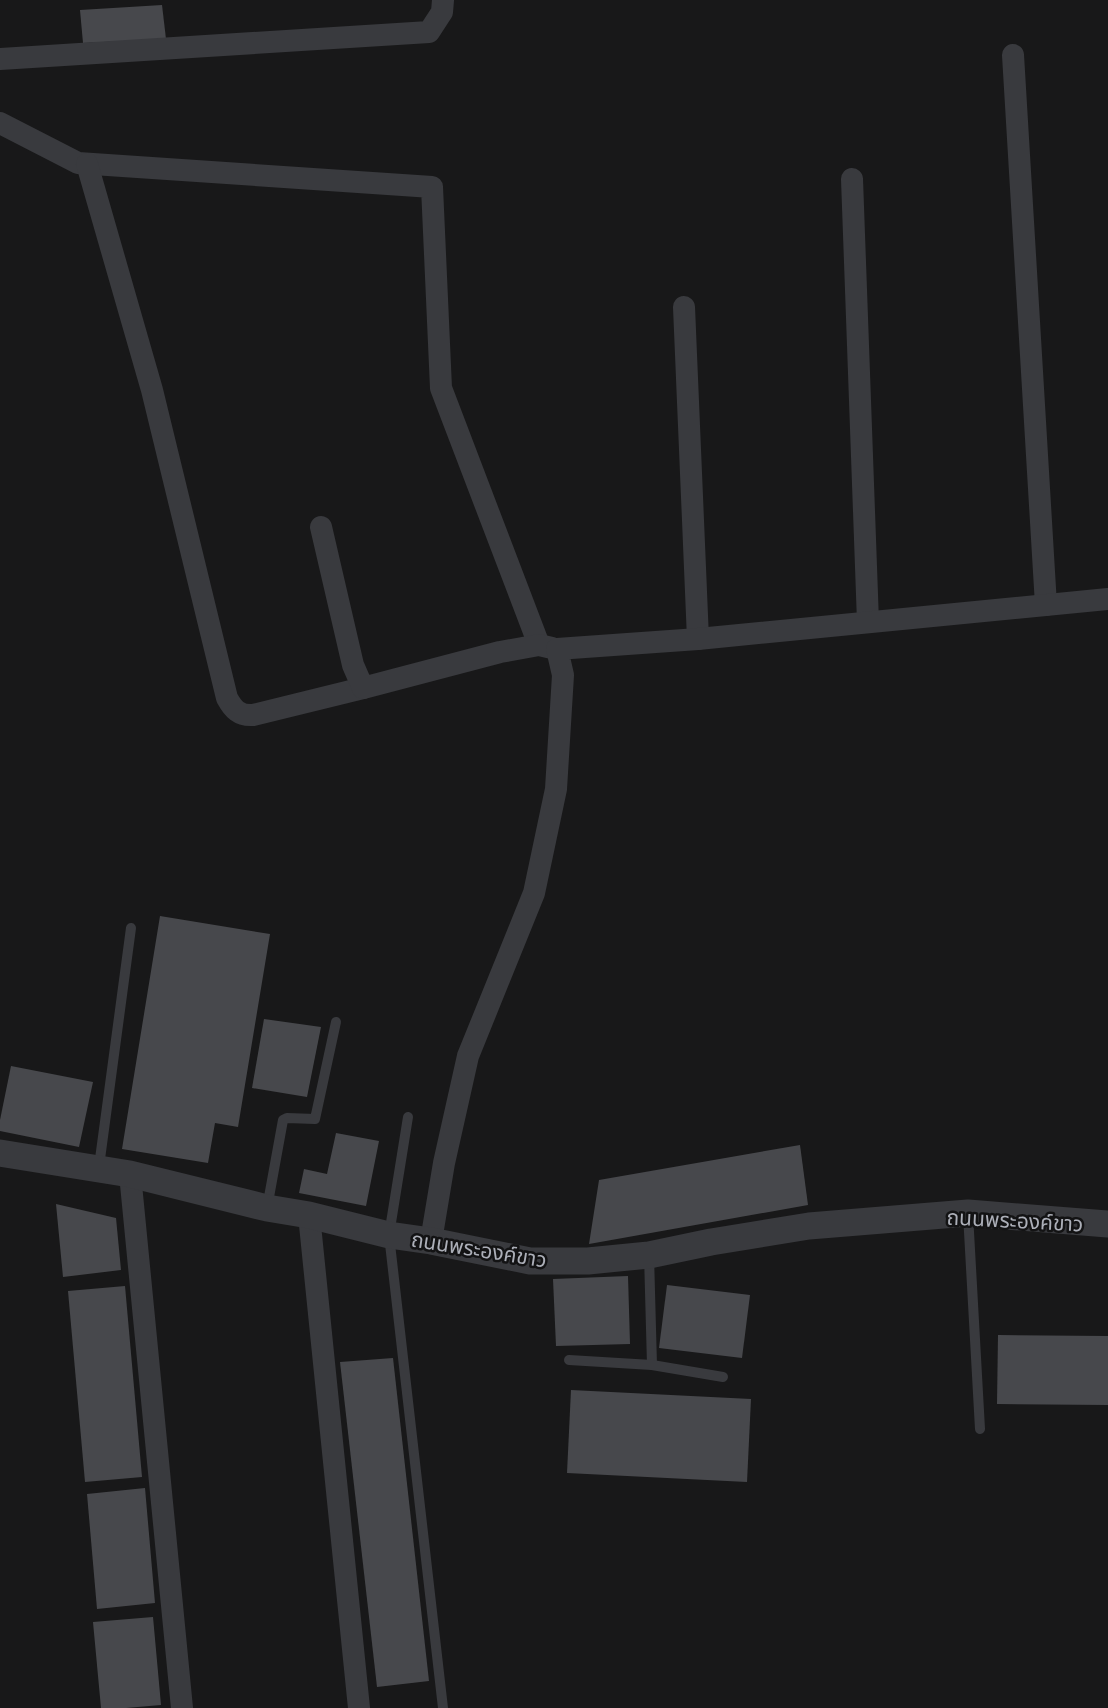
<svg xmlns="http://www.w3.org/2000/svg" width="1108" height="1708" viewBox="0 0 1108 1708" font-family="'IBM Plex Sans','Noto Sans Thai',sans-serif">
<rect width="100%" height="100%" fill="#181819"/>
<g fill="#47484c">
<polygon points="162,5 166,39 83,43 80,10"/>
<polygon points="160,916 270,934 238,1127 215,1123 208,1163 122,1149"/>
<polygon points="264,1019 321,1027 307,1097 252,1088"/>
<polygon points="11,1066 93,1082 79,1147 0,1131 0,1120"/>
<polygon points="336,1133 379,1141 366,1206 299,1193 304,1169 327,1174"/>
<polygon points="800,1145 808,1205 589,1244 599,1180"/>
<polygon points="56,1204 116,1218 121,1270 63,1277"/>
<polygon points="628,1276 630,1344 556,1346 553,1279"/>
<polygon points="667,1285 750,1295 742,1358 659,1348"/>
<polygon points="125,1286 142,1477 85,1482 68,1291"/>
<polygon points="998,1335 1108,1336 1108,1405 997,1404"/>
<polygon points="393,1358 429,1681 377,1687 340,1362"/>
<polygon points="571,1390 751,1399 747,1482 567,1473"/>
<polygon points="145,1488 155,1603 97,1609 87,1494"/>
<polygon points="153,1617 161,1705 126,1708 101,1708 93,1622"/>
</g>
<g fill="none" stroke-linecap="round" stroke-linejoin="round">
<g stroke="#393a3e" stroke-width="10">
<polyline points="408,1117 389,1235 443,1708"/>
<polyline points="101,1169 100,1159 131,928"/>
<polyline points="267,1208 283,1120 287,1118 315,1119 336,1022"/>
<polyline points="968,1214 980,1429"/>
<polyline points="649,1255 652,1365"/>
<polyline points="569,1360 652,1365 723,1377"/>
</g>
<g stroke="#393a3e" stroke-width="22">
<polyline points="1013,55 1046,605"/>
<polyline points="0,59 429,32 442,12 443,0"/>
<polyline points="0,123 78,163 432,187 441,388 539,645"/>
<path d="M87 164 152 390 227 698C233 709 239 716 253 715L363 688"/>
<polyline points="852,179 868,622"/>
<polyline points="684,307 698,639"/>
<polyline points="321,527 353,665 363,688 500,652 539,645 552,648"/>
<polyline points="130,1174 182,1708"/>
<polyline points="309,1215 359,1708"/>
<polyline points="431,1241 444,1163 468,1056 534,893 556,789 563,675 557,649 698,639 1108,599"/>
</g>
<polyline stroke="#393a3e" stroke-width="27" points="0,1153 130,1174 267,1208 309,1215 389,1235 431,1241 530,1261 588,1261 649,1255 711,1242 809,1226 968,1213 1108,1224"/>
</g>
<g text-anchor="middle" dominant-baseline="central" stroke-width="5" stroke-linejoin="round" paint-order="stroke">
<g font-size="21" fill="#acafb8" stroke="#131314">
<text transform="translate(1015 1220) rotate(3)">ถนนพระองค์ขาว</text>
<text transform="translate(479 1249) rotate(9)">ถนนพระองค์ขาว</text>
</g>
</g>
</svg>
